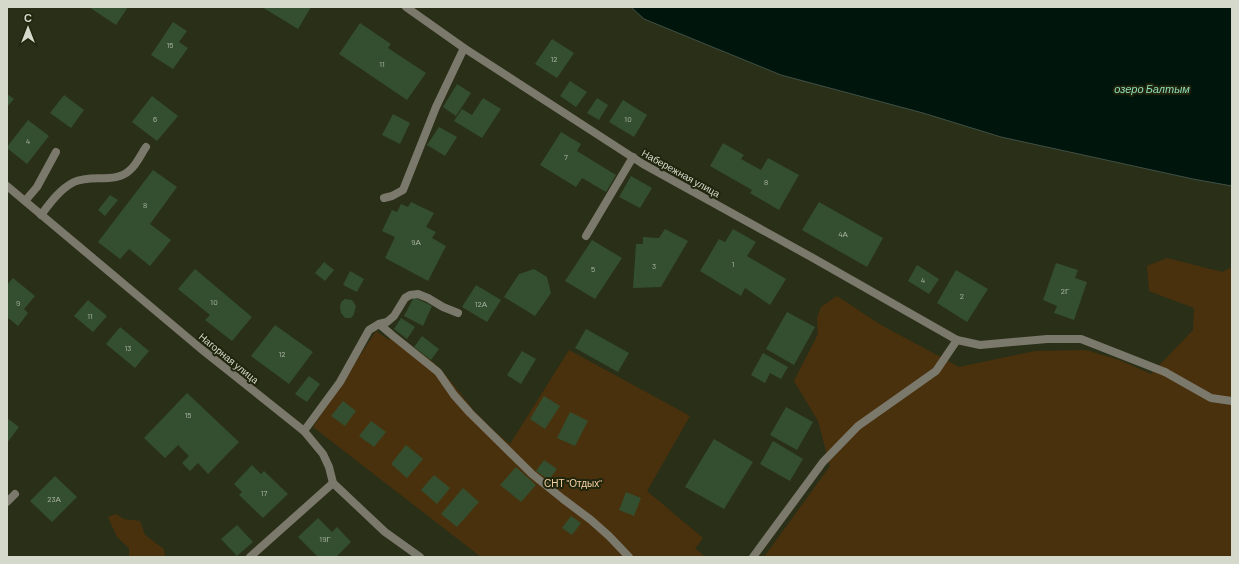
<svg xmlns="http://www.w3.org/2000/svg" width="1239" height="564" viewBox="0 0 1239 564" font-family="Barlow,sans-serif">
<rect width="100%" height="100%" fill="#2a2f17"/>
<g fill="#4a310d">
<polygon points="1167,258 1222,272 1232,267 1232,557 764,557 830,466 818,421 794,381 818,334 817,318 821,307 837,296 881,325 959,367 1035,351 1086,350 1119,360 1151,374 1193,330 1194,308 1149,291 1147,266"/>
<polygon points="376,331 389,340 395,333 434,363 444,373 475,412 500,436 510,444 569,350 690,416 647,491 703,538 695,549 706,557 481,557 313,427"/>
<polygon points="116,514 124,519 140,521 145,535 164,549 165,557 129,557 129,548 117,537 108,517"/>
</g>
<polygon fill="#00150c" stroke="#405045" points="631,7 1232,7 1232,186 1193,179 1001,137 923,113 781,75 644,19"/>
<g fill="#334f2f">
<polygon points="89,7 128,7 116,25"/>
<polygon points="262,7 311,7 298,29"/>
<polygon points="173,22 187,31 179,42 188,48 173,69 151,55"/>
<polygon points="360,23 391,44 388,48 426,73 407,100 339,54"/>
<polygon points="552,39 574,53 557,78 535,64"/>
<polygon points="570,81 587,92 576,107 560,96"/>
<polygon points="457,84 471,93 456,116 443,107"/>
<polygon points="7,94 14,99 7,107"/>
<polygon points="64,95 84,110 71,128 50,113"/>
<polygon points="152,96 178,116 157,141 132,122"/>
<polygon points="483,98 501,109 482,138 454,121 462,109 472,115"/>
<polygon points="597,98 608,105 599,120 587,113"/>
<polygon points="623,100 647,115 634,137 609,122"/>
<polygon points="393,114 410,123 400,144 382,135"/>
<polygon points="28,120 49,136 27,164 7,148 7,147"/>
<polygon points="439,127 457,137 445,156 427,145"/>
<polygon points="561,132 581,144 577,151 616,175 606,192 582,178 576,187 540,165"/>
<polygon points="723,143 744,155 741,159 761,170 768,158 799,175 779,210 750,193 752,190 710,166"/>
<polygon points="153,170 177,187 150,224 171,240 150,266 129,249 120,259 98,242"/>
<polygon points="631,176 652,188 640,208 619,197"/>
<polygon points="110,195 118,200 105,216 98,210"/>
<polygon points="411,202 434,213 426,227 436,232 432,238 446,246 428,281 385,258 395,237 382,231 392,210 397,212 401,204 408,207"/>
<polygon points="819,202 883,238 867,267 802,230"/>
<polygon points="665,229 688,241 661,287 633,288 636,244 643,244 643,237 659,238"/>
<polygon points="733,229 756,242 747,256 786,279 770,305 745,288 741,296 700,271 719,239 725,242"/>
<polygon points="592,240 622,258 595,299 565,281"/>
<polygon points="324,262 334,270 325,281 315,273"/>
<polygon points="1056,263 1078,270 1075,278 1087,282 1074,320 1054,313 1057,306 1043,300"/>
<polygon points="917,265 939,279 929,294 908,281"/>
<polygon points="195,269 252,317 232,341 205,320 210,315 178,289"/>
<polygon points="534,269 547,277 551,293 535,316 504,297 519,274"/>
<polygon points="956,270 988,289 967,322 937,303"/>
<polygon points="350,271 364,279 357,292 343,285"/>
<polygon points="13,278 35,296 24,309 28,313 18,326 7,317 7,285"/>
<polygon points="476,285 501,300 487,322 462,307"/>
<polygon points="414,297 432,306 423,326 404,316"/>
<polygon points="345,299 352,300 356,306 354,314 351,318 345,318 341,313 340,307 341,302"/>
<polygon points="88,300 107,316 93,332 74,316"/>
<polygon points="787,312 815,327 794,365 766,349"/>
<polygon points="401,318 415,327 407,339 394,329"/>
<polygon points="275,325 313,352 289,384 251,356"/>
<polygon points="120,327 149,351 135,368 106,344"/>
<polygon points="586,329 629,353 618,372 575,348"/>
<polygon points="422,336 439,349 431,360 414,347"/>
<polygon points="522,351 536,359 521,384 507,375"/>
<polygon points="763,353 788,367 781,379 770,373 765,383 751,375"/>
<polygon points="309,376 320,384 307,402 295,394"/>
<polygon points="187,393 239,442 208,474 198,463 190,471 182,463 189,456 178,445 165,458 144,438"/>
<polygon points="544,396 560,406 545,429 530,419"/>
<polygon points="343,401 356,411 345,426 331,416"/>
<polygon points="786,407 813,422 797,450 770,435"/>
<polygon points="570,412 588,421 575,446 557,438"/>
<polygon points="7,418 19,427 7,443"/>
<polygon points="371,421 386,432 374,447 359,436"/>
<polygon points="714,439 753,462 724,509 685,487"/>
<polygon points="773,441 803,459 790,481 760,464"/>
<polygon points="406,445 423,459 407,478 391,464"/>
<polygon points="544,460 557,469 549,480 536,471"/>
<polygon points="252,465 261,474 264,471 288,494 263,518 239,495 242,492 234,484"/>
<polygon points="516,467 536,485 521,502 500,485"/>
<polygon points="434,475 450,488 437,504 421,490"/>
<polygon points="55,476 77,497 52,522 30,501"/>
<polygon points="463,488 479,502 457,527 441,514"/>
<polygon points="626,492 641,498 634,516 619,510"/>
<polygon points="571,516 581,523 572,535 562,528"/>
<polygon points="318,518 332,532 337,527 351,542 336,557 318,557 298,537"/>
<polygon points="237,525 253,542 237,556 221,539"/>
</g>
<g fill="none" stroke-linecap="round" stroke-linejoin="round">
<g stroke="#7b786c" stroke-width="8">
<polyline points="384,198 392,196 403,190 436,107 464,48"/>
<polyline points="25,201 37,187 56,152"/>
<path d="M41 215C50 203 60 189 74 182 91 174 116 184 130 170 137 164 141 154 146 147"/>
<polyline points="586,236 633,157"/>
<polyline points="379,324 392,335 438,372 454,395 470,413 532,474 563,499 591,520 609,536 629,557"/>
<polyline points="1165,372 1211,398 1232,401"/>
<polyline points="304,431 340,382 369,330 379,324 387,322 394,316 405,298 410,295 418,294 428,298 443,307 458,313"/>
</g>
<g stroke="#7b786c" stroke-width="8">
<polyline points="406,7 464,48 643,164 813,258 957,340 980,345 1047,339 1081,339 1165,372"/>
<polyline points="7,186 200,348 304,431 323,454 329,467 333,483 385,532 420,557"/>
<polyline points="7,502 15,494"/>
<polyline points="250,557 333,483"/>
<polyline points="753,557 823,462 858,426 936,371 957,340"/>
</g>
</g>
<g text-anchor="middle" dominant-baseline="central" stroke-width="4" stroke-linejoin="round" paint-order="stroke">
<g font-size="8" fill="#acb6a4">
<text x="170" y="45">15</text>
<text x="554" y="59">12</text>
<text x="382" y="64">11</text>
<text x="155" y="119">6</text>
<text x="628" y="119">10</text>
<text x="28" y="141">4</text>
<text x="566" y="157">7</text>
<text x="766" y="182">8</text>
<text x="145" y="205">8</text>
<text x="843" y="234">4А</text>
<text x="416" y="242">9А</text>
<text x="733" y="264">1</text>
<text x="654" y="266">3</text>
<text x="593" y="269">5</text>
<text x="923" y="280">4</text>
<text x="1065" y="291">2Г</text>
<text x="962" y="296">2</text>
<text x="214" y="302">10</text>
<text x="18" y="303">9</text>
<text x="481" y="304">12А</text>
<text x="90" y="316">11</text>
<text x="128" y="348">13</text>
<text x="282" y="354">12</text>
<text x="188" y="415">15</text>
<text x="264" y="493">17</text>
<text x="54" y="499">23А</text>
<text x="325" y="539">19Г</text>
</g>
<g font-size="10" fill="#d5d9cb" stroke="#20250d">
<text transform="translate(681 173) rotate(29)">Набережная улица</text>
<text transform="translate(229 358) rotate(39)">Нагорная улица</text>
</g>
<g font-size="10" fill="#f8d3a4" stroke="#20250d">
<text x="573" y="483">СНТ "Отдых"</text>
</g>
<g font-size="11" font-style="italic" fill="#8edcb8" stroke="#20250d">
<text x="1152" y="88">озеро Балтым</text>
</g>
</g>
<rect width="1239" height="564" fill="none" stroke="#d5d9cb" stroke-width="16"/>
<g transform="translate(28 28)" stroke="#20250d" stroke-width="3" paint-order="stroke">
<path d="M0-3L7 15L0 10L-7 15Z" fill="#d5d9cb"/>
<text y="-6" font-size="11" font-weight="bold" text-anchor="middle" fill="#d5d9cb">С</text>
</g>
</svg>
